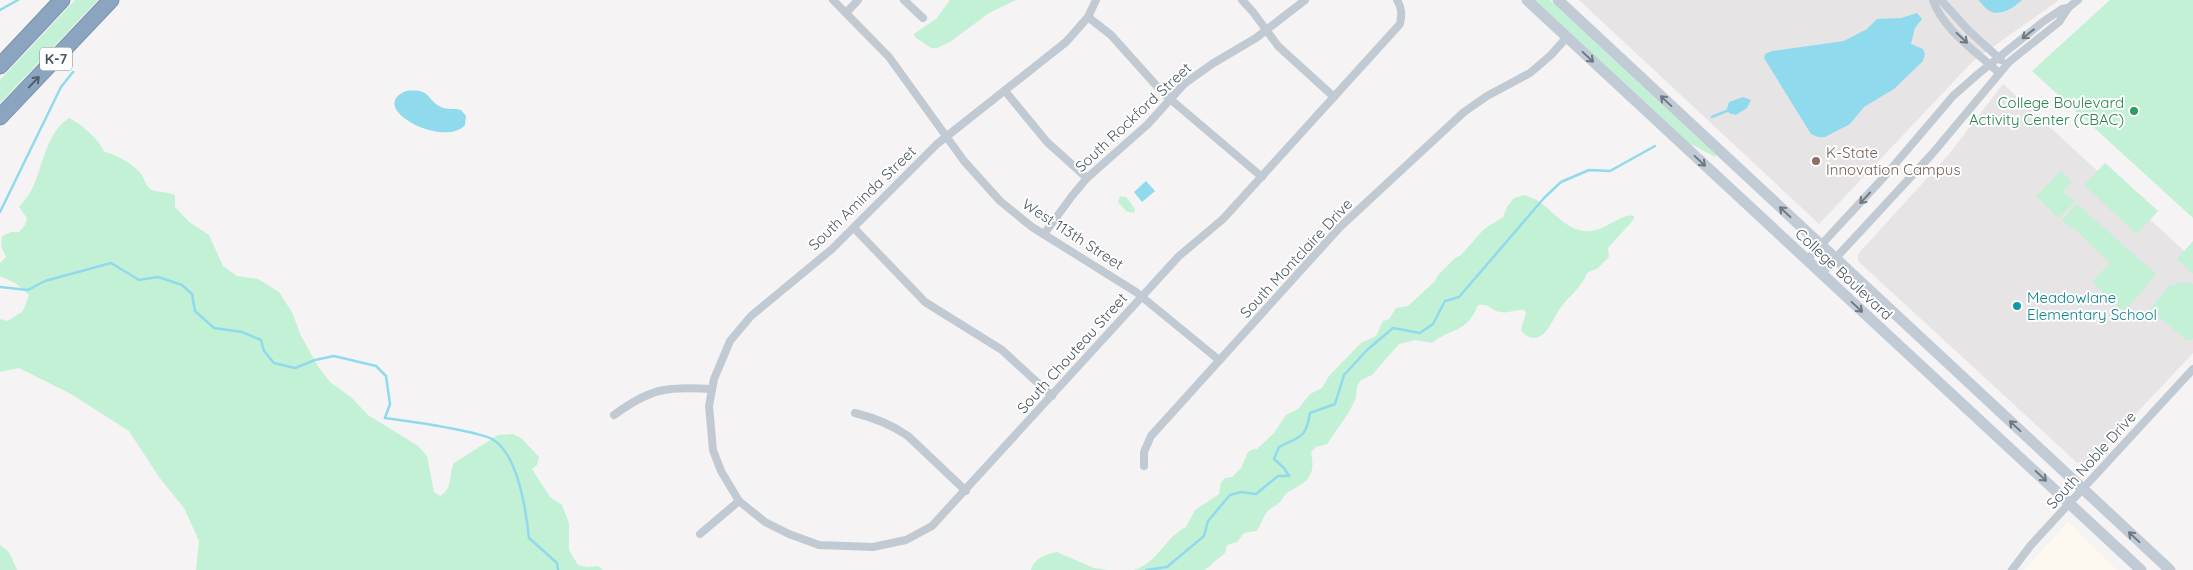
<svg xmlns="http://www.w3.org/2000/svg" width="2193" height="570" viewBox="0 0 2193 570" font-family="Quicksand,sans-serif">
<rect width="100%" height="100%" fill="#f5f3f3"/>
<polygon fill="#fdf9ef" points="2068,522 2117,570 2024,570"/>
<g fill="#e6e4e5">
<polygon points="1579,0 2059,0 1973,61 1819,224"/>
<polygon points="2003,84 2193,259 2193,353 2084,469 1858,261 1858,254 1949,154"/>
</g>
<g fill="#c3f1d5">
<polygon points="75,0 98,0 0,103 0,80"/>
<polygon points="950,0 1016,0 989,13 950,42 937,48 931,48 915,37 914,34 937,18"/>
<polygon points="1535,0 1550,0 1716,155 1715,157 1689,143"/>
<polygon points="2110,0 2193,0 2193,218 2032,71"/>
<path d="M69 118C80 123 100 140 104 152 114 153 135 165 141 174 144 178 145 184 149 188 154 193 167 191 175 195V207L189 222 209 235 223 266 237 276 258 279 279 292 292 312 301 336 319 368 330 382 352 398 368 415 418 446 427 456 434 492 440 496C454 488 448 475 454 463L498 435 513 434 521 438 539 457 537 465 532 469 550 497 562 505 569 523V550L578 565 588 567 598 566 603 570H196L199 541 184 508 159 477 129 431 71 394 19 368 0 372V319L8 321 23 311 29 295 15 283 0 276V263L6 257 1 246 2 236 11 232H19L25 225 27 218 19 207C23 202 28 197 31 191 43 167 45 134 69 118Z"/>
<polygon points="2105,163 2158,211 2137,234 2084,185"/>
<polygon points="2061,171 2072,182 2063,191 2075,202 2059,218 2036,196"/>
<path d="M1524 195C1546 200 1558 224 1579 230 1602 237 1620 212 1634 216V219L1608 248 1609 257 1598 268 1587 273C1582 287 1570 295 1561 307 1553 317 1546 343 1529 337 1525 335 1522 333 1521 329L1526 313 1524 310C1516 309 1508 314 1500 312 1490 310 1491 303 1478 305 1466 334 1452 327 1432 343L1416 340 1399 344 1372 375 1361 380 1357 386 1356 398 1349 412 1327 444 1316 447 1311 452C1316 476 1308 482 1288 492 1285 494 1283 498 1281 501 1277 505 1272 507 1268 511 1262 517 1262 525 1256 531L1244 533 1237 542 1227 545 1225 553C1218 559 1211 564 1205 570H1133C1157 564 1165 537 1186 527L1195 510 1219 494 1221 482 1225 478 1232 477 1241 468 1248 452 1253 449H1257L1274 433 1286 415 1298 409 1310 394 1322 388 1329 376 1361 343 1376 336 1383 321 1389 319 1396 308 1408 306 1434 282 1439 274 1455 258 1461 255 1484 229 1503 217 1507 207 1514 198Z"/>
<polygon points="1120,196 1126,197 1135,209 1134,213 1126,211 1118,202"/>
<polygon points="2077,204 2156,274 2124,312 2092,282 2110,263 2073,227 2071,229 2062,220"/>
<polygon points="2193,241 2193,274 2177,259"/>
<polygon points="2183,282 2193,284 2193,339 2186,340 2150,309 2169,286"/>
<polygon points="0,545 9,552 17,570 0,570"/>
<path d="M1057 552 1094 568 1109 570H1031C1035 557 1045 555 1057 552Z"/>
</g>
<g fill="#90daee">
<path d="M1978 0H2022C2015 7 2000 17 1990 11 1985 9 1982 3 1978 0Z"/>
<polygon points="1917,13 1922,19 1915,28 1911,44 1923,49 1925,54 1923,61 1894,89 1864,107 1850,124 1825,137 1818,137 1811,134 1764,58 1765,54 1772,51 1844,41 1867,29 1877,19 1901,18"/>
<path d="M406 91C432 88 426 100 441 107 447 110 455 108 461 110L466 116 465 125C445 149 365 108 406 91Z"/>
<polygon points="1743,97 1751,100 1747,108 1736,115 1729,113 1727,109 1729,102"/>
<polygon points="1146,181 1155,191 1142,202 1134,192"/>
</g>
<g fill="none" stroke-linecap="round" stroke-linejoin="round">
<g stroke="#90daee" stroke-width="2.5">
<polyline points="0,10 18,0"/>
<polyline points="1712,117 1729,110"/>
<polyline points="0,212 61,87 73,72"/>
<path d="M0 287 28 290 45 281 111 263 139 280 158 277 182 285 192 294 195 311 214 328 242 332 261 340 264 351 274 363 295 368 315 360 334 356 376 366 386 376 390 404 385 418C415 422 445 426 473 433 479 435 487 436 492 439 518 454 526 510 529 538L557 563 558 570"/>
<path d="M1146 570 1167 567 1204 536 1208 521 1230 495 1241 492 1256 494 1278 476H1289L1284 468 1274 459 1279 447C1301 436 1306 438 1310 413L1335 404 1344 375 1367 350 1393 328 1420 333 1433 324 1445 301 1459 297 1544 198 1561 182 1589 170 1610 171 1655 146"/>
</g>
<g stroke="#7690ad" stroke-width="17">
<g id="highway">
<polyline points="0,66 62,0"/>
<polyline points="0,117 111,0"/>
</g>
</g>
<g stroke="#c1cad2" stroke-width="8">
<polyline points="833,0 889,57 964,161 1000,201 1032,227 1136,292 1219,360"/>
<polyline points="904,0 923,18"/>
<path d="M1096 0 1088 17 1066 42 937 144 832 249 751 316 730 341 714 379 709 406 713 450 721 471 739 501 765 522 789 534 819 545 873 547 906 540 932 526 1179 256 1223 219 1400 24C1402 14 1402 8 1397 0"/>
<polyline points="1242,0 1253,12 1278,46 1334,97"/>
<path d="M1933 0C1943 30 1977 52 1999 73"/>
<polyline points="1941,0 1968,30 2001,60"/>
<polyline points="846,13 858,0"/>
<polyline points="1088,17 1111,35 1163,93 1262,177"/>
<polyline points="1005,91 1047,142 1087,178"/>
<polyline points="854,228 925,302 1002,350 1052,396"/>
<polyline points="1044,234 1072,196 1087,178 1148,124 1184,84 1212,64 1256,38 1305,0"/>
<polyline points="1807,260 1884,177 1953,96 1978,74 2044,21 2062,9 2068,8"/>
<polyline points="1821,274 1932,154 2009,62 2059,22 2068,8 2078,0"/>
<path d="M855 413C875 418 891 424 908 436L966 491"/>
<path d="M614 415C651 388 667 386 712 389"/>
<polyline points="1144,466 1144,452 1151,436 1340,227 1464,112 1487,96 1530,73 1551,55 1567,37"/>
<polyline points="700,534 739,501"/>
<polyline points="2012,570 2031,545 2193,369"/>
</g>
<g stroke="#c1cbd6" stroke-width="11">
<polyline points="1527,0 2141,570"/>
<polyline points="1558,0 2170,570"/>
</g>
<use href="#highway" stroke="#8ba5c1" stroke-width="15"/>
</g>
<defs><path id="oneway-shaft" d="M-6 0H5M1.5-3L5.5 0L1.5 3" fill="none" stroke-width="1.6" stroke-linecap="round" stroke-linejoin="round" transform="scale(1.25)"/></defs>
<g stroke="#6e7983">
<use href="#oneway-shaft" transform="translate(2028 34) rotate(142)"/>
<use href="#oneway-shaft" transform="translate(1962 38) rotate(43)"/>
<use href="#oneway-shaft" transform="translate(1865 198) rotate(133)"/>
</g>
<g stroke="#6e7984">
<use href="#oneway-shaft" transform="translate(1588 57) rotate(43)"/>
<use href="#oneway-shaft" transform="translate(1666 101) rotate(-137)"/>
<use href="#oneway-shaft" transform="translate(1700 161) rotate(43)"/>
<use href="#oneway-shaft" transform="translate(1785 212) rotate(-137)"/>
<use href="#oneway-shaft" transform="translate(1857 307) rotate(43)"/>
<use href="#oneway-shaft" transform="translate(2015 426) rotate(-137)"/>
<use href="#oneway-shaft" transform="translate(2041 476) rotate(43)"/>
<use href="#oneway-shaft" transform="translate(2134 537) rotate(-137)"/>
</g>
<use stroke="#505e6b" href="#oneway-shaft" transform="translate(34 82) rotate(-46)"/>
<circle fill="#2e9e5b" stroke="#fff" stroke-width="2" cx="2134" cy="111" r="5"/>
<circle fill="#8d6e63" stroke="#fff" stroke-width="2" cx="1816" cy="161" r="5"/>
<circle fill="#0f9aa8" stroke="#fff" stroke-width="2" cx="2017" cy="306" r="5"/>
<g text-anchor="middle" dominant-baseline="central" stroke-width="4" stroke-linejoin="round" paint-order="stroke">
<rect fill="#fff" stroke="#808990" stroke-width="1" x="40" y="47.5" width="32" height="23" rx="4"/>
<g font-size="14" font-weight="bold" fill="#4a5661">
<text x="56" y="59">K-7</text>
</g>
<g font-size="15" fill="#27864d" stroke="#fff" text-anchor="end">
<text x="2124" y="102">College Boulevard<tspan x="2124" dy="17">Activity Center (CBAC)</tspan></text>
</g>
<g font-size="15" fill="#4a5661" stroke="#fff">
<text transform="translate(1133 117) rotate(-43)">South Rockford Street</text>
<text transform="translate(862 198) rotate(-44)">South Aminda Street</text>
<text transform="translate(1073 234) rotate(33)">West 113th Street</text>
<text transform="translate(1296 258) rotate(-47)">South Montclaire Drive</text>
<text transform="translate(1844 274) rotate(43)">College Boulevard</text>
<text transform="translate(1072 353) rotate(-48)">South Chouteau Street</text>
<text transform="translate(2091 460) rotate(-48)">South Noble Drive</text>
</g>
<g font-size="15" fill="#785e54" stroke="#fff" text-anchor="start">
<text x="1826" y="152">K-State<tspan x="1826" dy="17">Innovation Campus</tspan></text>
</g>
<g font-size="15" fill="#0d838f" stroke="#fff" text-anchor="start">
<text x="2027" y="297">Meadowlane<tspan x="2027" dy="17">Elementary School</tspan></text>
</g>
</g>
</svg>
